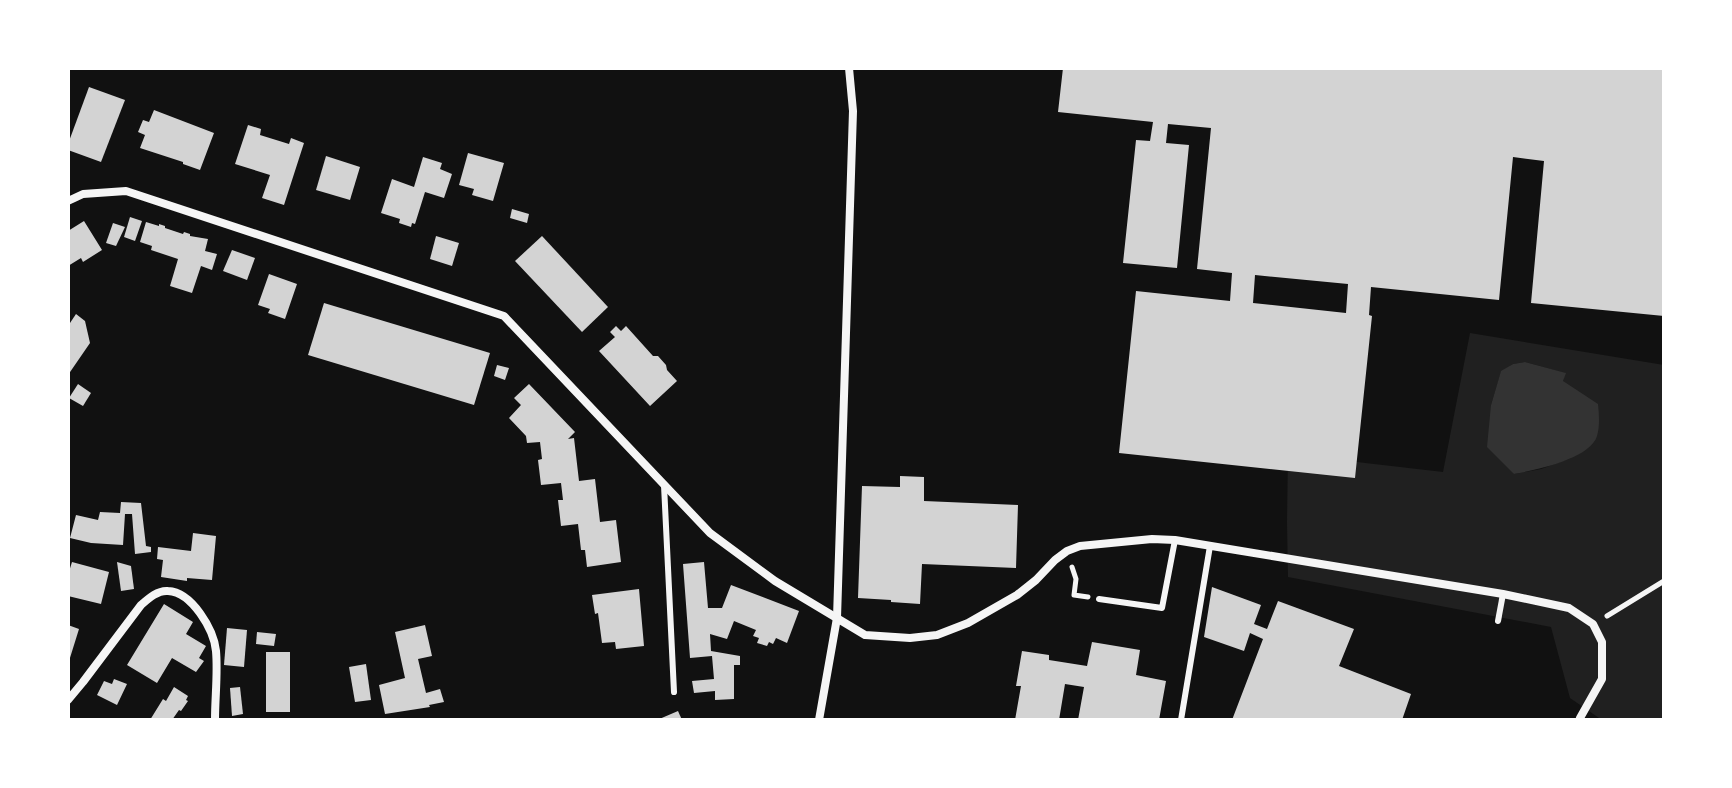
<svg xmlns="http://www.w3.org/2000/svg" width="1732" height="788" viewBox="0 0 1732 788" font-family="'Alegreya Sans',sans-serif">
<rect width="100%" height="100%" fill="#111"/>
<path fill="#202020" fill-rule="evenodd" d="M1470 333 1664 365V720H1602L1570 698 1551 627 1288 577 1287 522 1288 454 1443 472ZM1525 362 1565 373 1563 380 1571 458 1541 469 1514 474 1491 405 1501 372 1513 364Z"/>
<path fill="#333" d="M1525 362 1566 373 1563 381 1598 404C1599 415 1600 425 1597 436 1590 459 1536 470 1514 474L1487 447 1491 405 1501 371 1513 364Z"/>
<g fill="#d3d3d3" fill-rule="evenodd">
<path d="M1063 68H1664V316L1531 303 1544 161 1513 157 1499 300 1371 287 1369 315 1372 316 1355 478 1119 453 1136 291 1230 301 1232 273 1197 269 1211 128 1168 124 1166 143 1189 145 1177 268 1123 263 1136 140 1150 141 1153 122 1058 112ZM1255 275 1348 284 1346 313 1253 303Z"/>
<polygon points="89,87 125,100 101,162 68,150 68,144"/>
<polygon points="154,110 214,133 200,170 183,164 183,162 140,148 145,135 138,132 143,120 149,122"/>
<polygon points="248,125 261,129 260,135 289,144 291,138 304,143 284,205 262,198 270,175 235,164"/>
<polygon points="468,153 504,163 493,201 472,195 474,189 459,185"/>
<polygon points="326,156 360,167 350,200 316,190"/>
<polygon points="423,157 442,163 440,169 452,174 444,198 425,192 415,224 412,223 411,227 399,223 400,219 381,213 392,179 414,187"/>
<polygon points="512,209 529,214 527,223 510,218"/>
<polygon points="130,217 142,221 135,241 124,237"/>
<polygon points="84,221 102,250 83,262 81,258 68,266 68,231"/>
<polygon points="146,222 159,226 159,224 165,226 165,228 183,234 184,232 190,234 190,236 208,239 205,251 217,254 212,270 201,266 192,293 170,286 178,259 151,250 152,246 140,242"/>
<polygon points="113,223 125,227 116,246 106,243"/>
<polygon points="436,236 459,243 452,266 430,259"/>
<polygon points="542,236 608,307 582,332 515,261"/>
<polygon points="232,250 255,258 247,280 223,271"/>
<polygon points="269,274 297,284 285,319 268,313 270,309 258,305"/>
<polygon points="324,303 490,353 474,405 308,355"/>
<polygon points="76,314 85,321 90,343 68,375 68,326"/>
<polygon points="616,326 621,331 626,326 653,356 658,356 666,365 667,370 677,381 650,406 599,351 615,337 610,332"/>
<polygon points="497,365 509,368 505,380 494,376"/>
<polygon points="78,384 91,393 83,406 69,398"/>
<polygon points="529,384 575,432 568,439 574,438 579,481 595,479 600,522 616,520 621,562 587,567 585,550 581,550 578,524 561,526 558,500 563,500 561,483 541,485 538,460 542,459 540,442 527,443 526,436 509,418 521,405 514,398"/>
<polygon points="900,476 924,477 924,501 1018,505 1016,568 922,564 920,604 891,602 891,600 858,598 862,486 900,487"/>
<polygon points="121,502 141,503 146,546 151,547 151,552 135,554 132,514 125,514 123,545 91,543 70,538 76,515 98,520 100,512 120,513"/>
<polygon points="193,533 216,536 212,580 187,578 187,581 161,577 163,560 157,559 158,547 191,551"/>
<polygon points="72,562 109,572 101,604 68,596 68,575"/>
<polygon points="117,562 131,566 134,589 121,591"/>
<polygon points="704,562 708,608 722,608 731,585 799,611 787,643 776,638 773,644 769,642 767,646 757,643 759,638 753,636 756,630 734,621 727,639 710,634 711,651 740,656 740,665 734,665 734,699 715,700 715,691 694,693 692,681 714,679 712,656 690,658 683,564"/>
<polygon points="1212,587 1261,605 1254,624 1267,629 1278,601 1354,629 1339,666 1411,694 1402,720 1232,720 1263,639 1250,633 1244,651 1204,637"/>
<polygon points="639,589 644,646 616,649 615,642 602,643 598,613 595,614 592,595"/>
<polygon points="164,604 193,622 186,634 206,646 199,658 204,661 196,672 172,658 157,683 127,665"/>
<polygon points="68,625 79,629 69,661 68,660"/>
<polygon points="425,625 432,656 418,659 426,693 440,689 444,702 429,705 430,707 385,714 379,685 405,678 395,632"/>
<polygon points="227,628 247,630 244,667 224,665"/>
<polygon points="257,632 276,634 274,646 256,644"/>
<polygon points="1092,642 1140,650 1136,675 1166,681 1159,720 1078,720 1084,687 1065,684 1059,720 1015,720 1021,686 1016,686 1022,651 1049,655 1049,660 1087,666"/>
<rect x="266" y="652" width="24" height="60"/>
<polygon points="366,664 371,700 355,702 349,667"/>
<polygon points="114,679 127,684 117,705 97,695 104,681 112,684"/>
<polygon points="174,687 188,696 186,700 188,701 181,711 179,710 172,720 150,720 163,699 166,701"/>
<polygon points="240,687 243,714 232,716 230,688"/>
<polygon points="678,711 682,720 657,720"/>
</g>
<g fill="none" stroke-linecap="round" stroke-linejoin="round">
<g stroke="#f5f5f5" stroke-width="5">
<polyline points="1072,567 1076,579 1074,595 1088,597"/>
<polyline points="1607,616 1664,581"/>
</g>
<g stroke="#f5f5f5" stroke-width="6">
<polyline points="664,485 674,692"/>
<polyline points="1099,599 1162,608 1175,540"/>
<polyline points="1498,621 1503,594"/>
<polyline points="1181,720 1210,546"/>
</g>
<g stroke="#f5f5f5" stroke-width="8">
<polyline points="68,201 83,194 126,191 504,316 710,533 775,581 865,635 910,638 937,635 968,623 1017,595 1036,580 1055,560 1067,551 1080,546 1152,539 1175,540 1503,594 1569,608 1593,624 1602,642 1602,679 1580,718"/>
<path d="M68 700 83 682 141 605C149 598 158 590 168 591 192 592 214 630 216 651 218 673 215 697 215 720"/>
<polyline points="819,720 837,618 853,111 849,68"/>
</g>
</g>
<rect width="1732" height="788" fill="none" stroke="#ffffff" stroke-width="140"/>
</svg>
